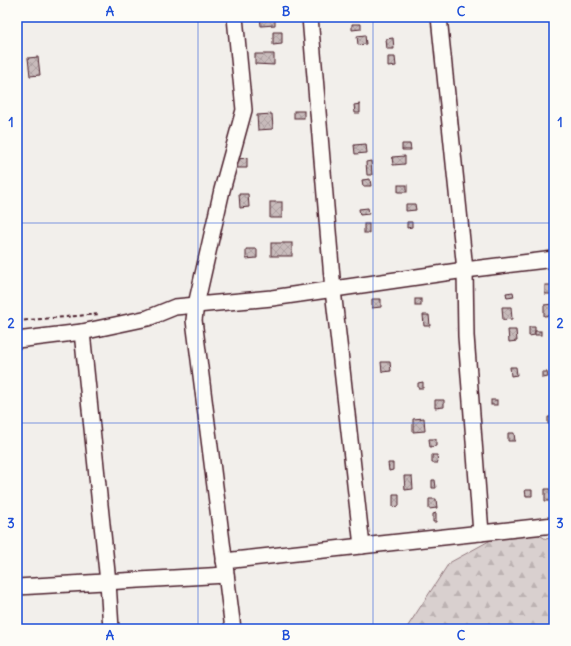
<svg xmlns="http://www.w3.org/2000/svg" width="571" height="646" viewBox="0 0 571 646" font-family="Delius,sans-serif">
<defs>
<pattern id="forest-firs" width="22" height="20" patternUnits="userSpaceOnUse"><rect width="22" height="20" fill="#d9d0cf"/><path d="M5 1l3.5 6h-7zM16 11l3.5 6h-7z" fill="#bcb2b2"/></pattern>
<pattern id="building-cross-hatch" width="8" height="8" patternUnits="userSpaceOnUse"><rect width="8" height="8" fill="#c8bbbb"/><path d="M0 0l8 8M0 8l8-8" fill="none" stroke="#ada0a1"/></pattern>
</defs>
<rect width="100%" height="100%" fill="#f2efeb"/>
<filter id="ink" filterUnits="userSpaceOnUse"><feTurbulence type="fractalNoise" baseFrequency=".025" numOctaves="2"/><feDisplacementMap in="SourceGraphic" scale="8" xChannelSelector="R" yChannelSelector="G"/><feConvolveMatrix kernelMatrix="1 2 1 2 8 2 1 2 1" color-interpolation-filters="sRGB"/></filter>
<g filter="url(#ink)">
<polygon fill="url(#forest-firs)" stroke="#92787d" points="520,524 546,539 554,537 554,629 406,629 449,563"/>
<g fill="url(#building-cross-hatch)" stroke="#4a1f2b">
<polygon points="260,17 275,17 275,25 261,26"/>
<polygon points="352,24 361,24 361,29 352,30"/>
<polygon points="273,32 282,32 282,44 273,45"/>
<polygon points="365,35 366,44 358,45 357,36"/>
<polygon points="393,38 394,49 387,49 386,39"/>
<polygon points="255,54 274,54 274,65 255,64"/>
<polygon points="38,57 40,75 30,76 28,58"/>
<polygon points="388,57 395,57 396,66 388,67"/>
<polygon points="360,104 360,113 355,113 354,105"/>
<rect x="294" y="111" width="10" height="7"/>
<polygon points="272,114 273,129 258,130 257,115"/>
<polygon points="366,144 367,153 355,154 354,145"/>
<polygon points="402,144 410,144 411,150 402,150"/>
<polygon points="405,156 405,164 393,165 392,157"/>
<polygon points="247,158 247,168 237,168 237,159"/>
<polygon points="371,161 372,175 367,175 366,162"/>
<polygon points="370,179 371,186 363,186 362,180"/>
<rect x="398" y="185" width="9" height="7"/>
<polygon points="239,194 248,194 249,207 240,208"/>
<rect x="270" y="202" width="12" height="16"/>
<polygon points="406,204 415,204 416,210 406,211"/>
<polygon points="368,208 369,214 360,215 359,209"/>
<polygon points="407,222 412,222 412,227 407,228"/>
<rect x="364" y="224" width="5" height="9"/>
<rect x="271" y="243" width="21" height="13"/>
<polygon points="246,249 257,249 257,258 246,259"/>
<rect x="545" y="285" width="9" height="9"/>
<polygon points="513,292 514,297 507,298 506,293"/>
<polygon points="372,299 381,299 381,307 372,308"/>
<rect x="415" y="299" width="6" height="7"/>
<polygon points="553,304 554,315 544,316 544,305"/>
<polygon points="502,307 511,307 512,319 503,320"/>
<polygon points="423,315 429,315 430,326 424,326"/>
<polygon points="529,327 535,327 535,335 529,336"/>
<polygon points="508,330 516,330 517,341 509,342"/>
<rect x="535" y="331" width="6" height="4"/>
<polygon points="381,362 390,362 391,371 382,372"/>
<polygon points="510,367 516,367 517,375 511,376"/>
<polygon points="542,372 547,372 548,377 542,378"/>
<polygon points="423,382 423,388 418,388 418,383"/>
<polygon points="435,400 444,400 444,407 435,408"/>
<rect x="491" y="400" width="6" height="5"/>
<polygon points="548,417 552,417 552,423 548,424"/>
<polygon points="424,418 425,431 413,432 413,419"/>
<polygon points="508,433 514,433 515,441 508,441"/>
<polygon points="429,439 436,439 436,446 430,447"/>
<polygon points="432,455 437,455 438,463 432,463"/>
<polygon points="388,463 393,463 393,470 389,471"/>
<polygon points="404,476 412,476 413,489 405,490"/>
<polygon points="432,480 435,480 436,488 432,488"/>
<polygon points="545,489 550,489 551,501 545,501"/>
<polygon points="525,490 532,490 532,496 526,496"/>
<polygon points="393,494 399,494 399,506 393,507"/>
<polygon points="429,499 436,499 437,508 429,509"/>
<polygon points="436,513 436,522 433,522 433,514"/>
</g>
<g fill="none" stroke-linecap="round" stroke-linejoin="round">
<g stroke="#4a1f2b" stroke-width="18">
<g id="minor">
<polyline points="310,17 333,290 362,546"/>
<polyline points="439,17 465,270 466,336 481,533"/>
<polyline points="82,332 108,582 111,629"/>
<polyline points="17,340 82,332 148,318 175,307 272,298 465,270 554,259"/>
<polyline points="224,561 554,525"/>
<polyline points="17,587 226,575"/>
<polyline points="233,629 194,320 196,305 222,190 244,110 235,17"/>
</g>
</g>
<polyline stroke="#4a1f2b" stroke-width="2" stroke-dasharray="4 3" stroke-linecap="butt" points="17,321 100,314"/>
<use href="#minor" stroke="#fdfcf7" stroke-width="15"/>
</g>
</g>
<path fill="none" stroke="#1d4ed8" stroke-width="1" stroke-opacity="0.55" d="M198 17V629M373 17V629M17 223H554M17 423H554"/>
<rect width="571" height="646" fill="none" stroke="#fdfcf7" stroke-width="44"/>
<rect x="22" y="22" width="527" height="602" fill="none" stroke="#1d4ed8" stroke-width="1.5"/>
<g font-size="13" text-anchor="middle" font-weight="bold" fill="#1d4ed8">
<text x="110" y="16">A</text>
<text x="286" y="16">B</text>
<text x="461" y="16">C</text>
<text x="11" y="127">1</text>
<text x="560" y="127">1</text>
<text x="11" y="328">2</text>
<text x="560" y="328">2</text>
<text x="11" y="528">3</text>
<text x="560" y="528">3</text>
<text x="110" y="640">A</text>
<text x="286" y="640">B</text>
<text x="461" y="640">C</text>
</g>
</svg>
